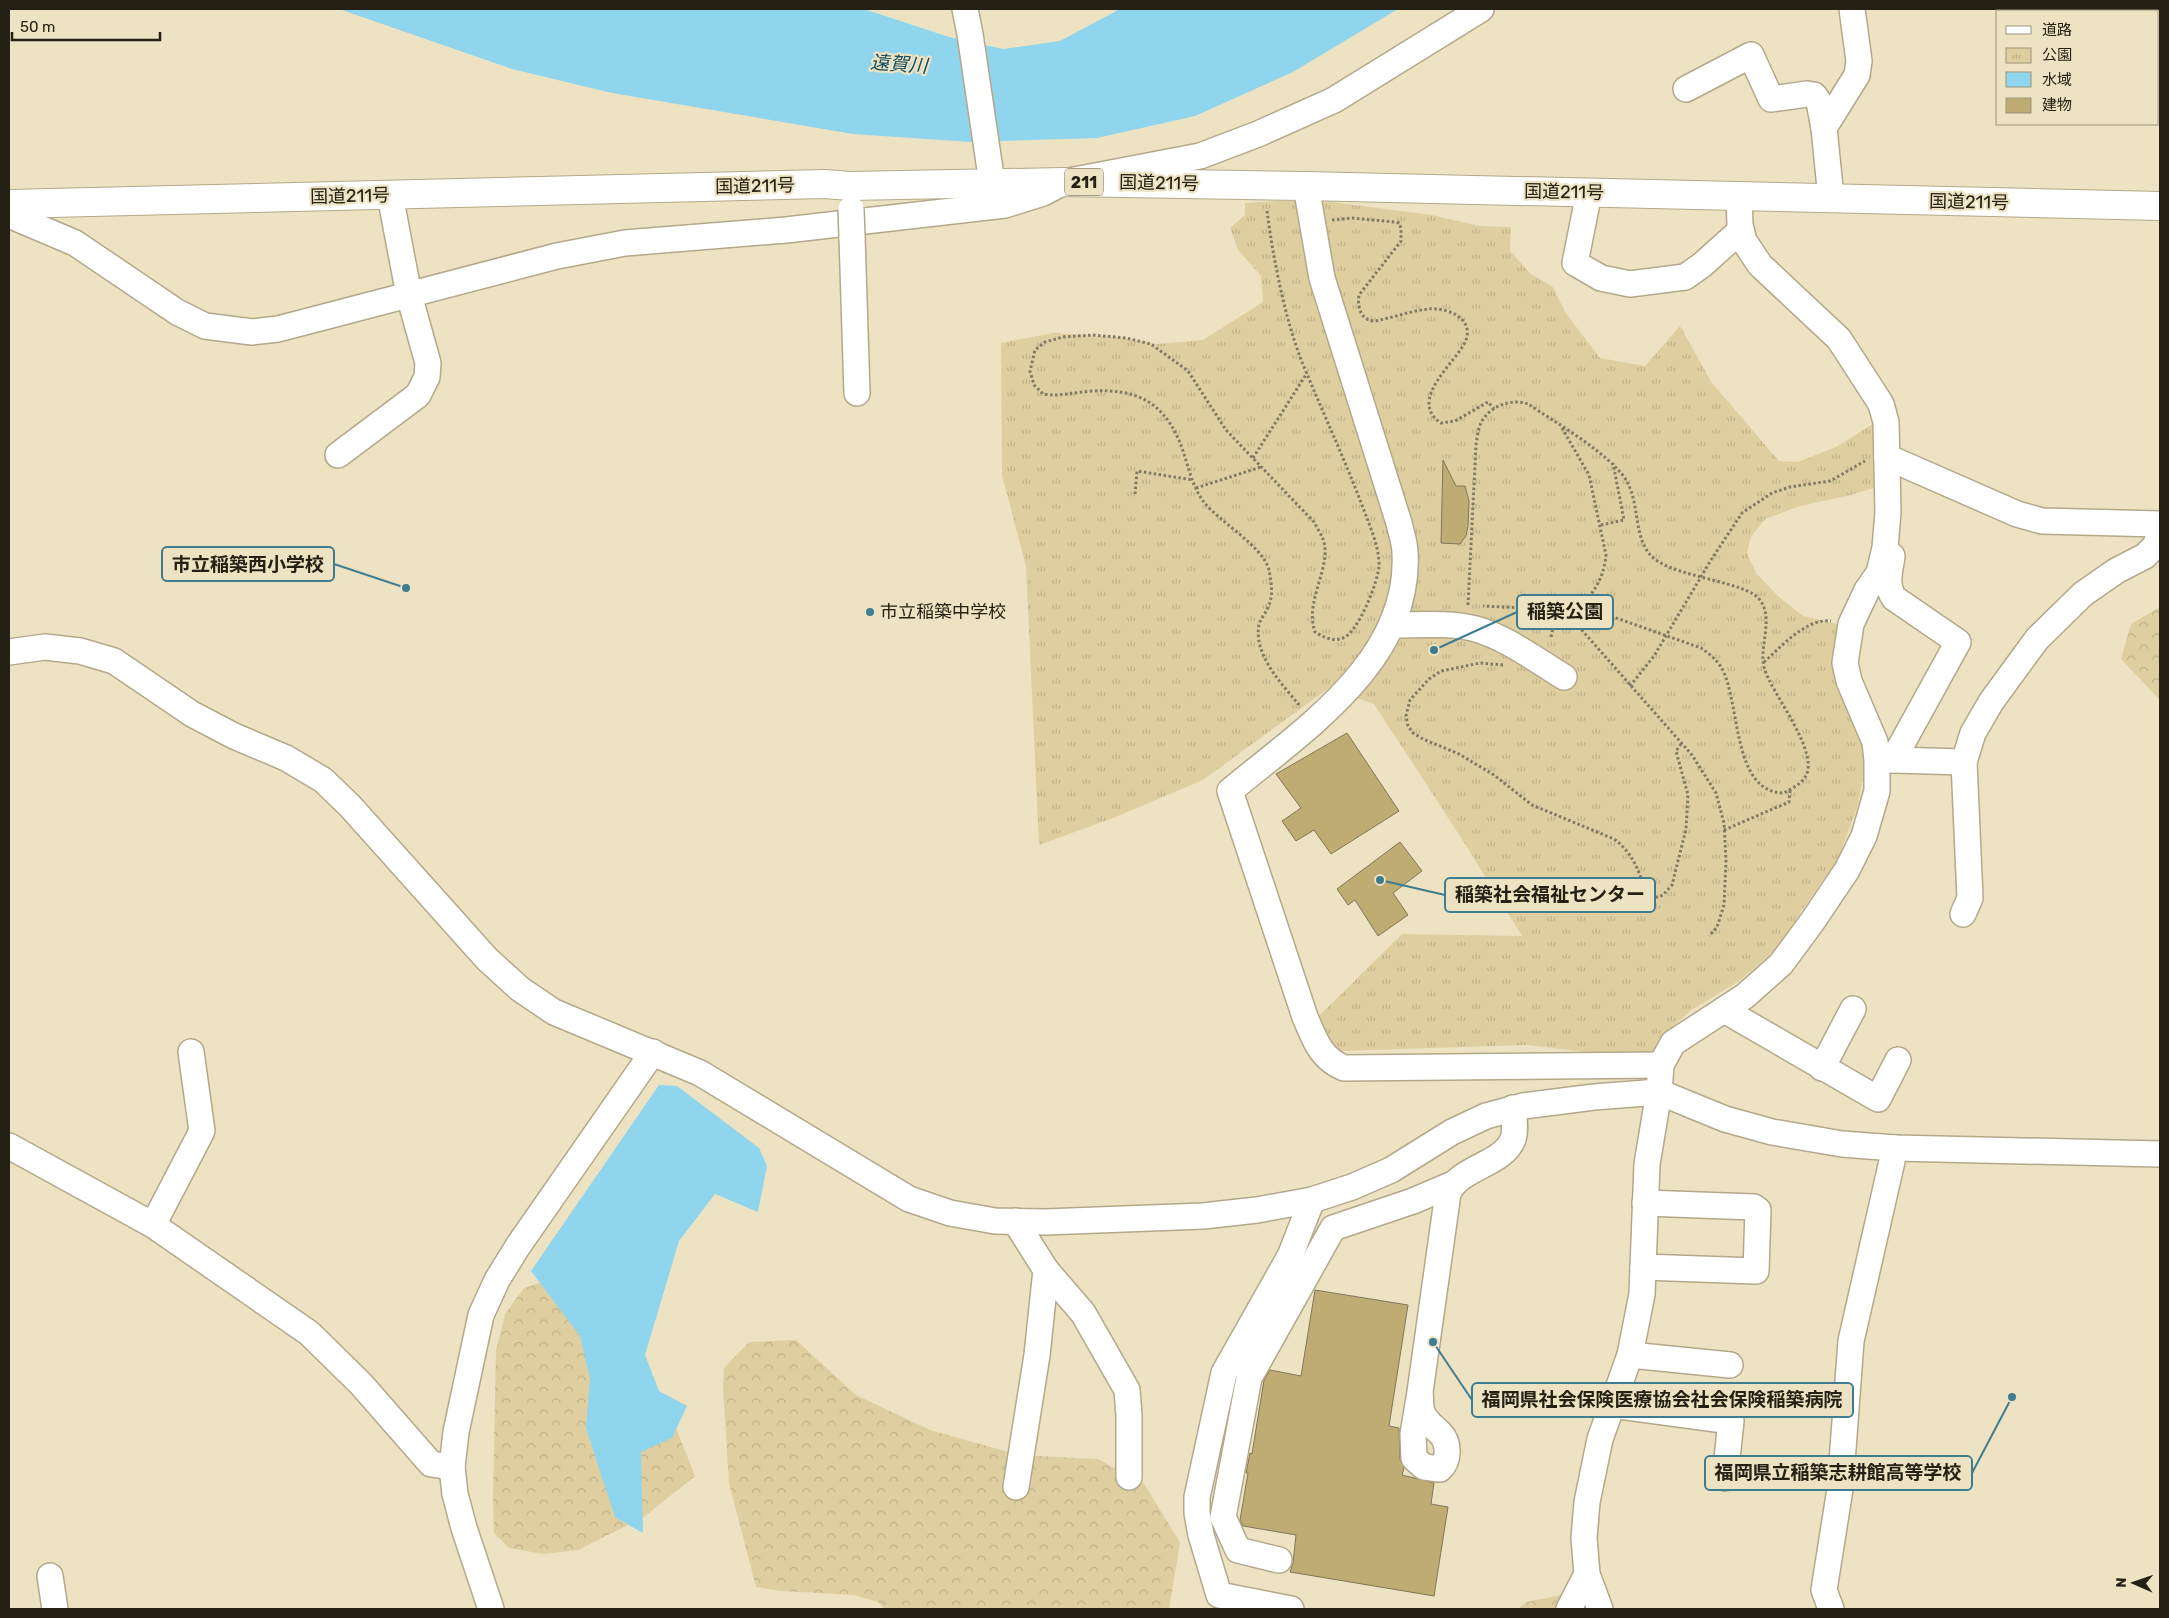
<svg xmlns="http://www.w3.org/2000/svg" width="2169" height="1618" viewBox="0 0 2169 1618" font-family="Rubik,'Noto Sans JP',sans-serif">
<defs>
<pattern id="forest-crowns" width="20" height="18" patternUnits="userSpaceOnUse" patternTransform="scale(1.25)"><rect width="20" height="18" fill="#dfcfa0"/><path d="M2 6a3 3 0 1 1 6 0M12 15a3 3 0 1 1 6 0" fill="none" stroke="#bfb189"/></pattern>
<pattern id="park-tufts" width="24" height="20" patternUnits="userSpaceOnUse" patternTransform="scale(1.25)"><rect width="24" height="20" fill="#dfcfa0"/><path d="M3 7l-1-3M5 7V3M7 7l1-3M15 17l-1-3M17 17v-4M19 17l1-3" fill="none" stroke="#bfb189"/></pattern>
</defs>
<rect width="100%" height="100%" fill="#ede3c2"/>
<g fill="url(#forest-crowns)">
<polygon points="2160,607 2160,700 2121,659 2131,624"/>
<polygon points="560,1276 674,1423 695,1476 644,1517 578,1550 543,1554 509,1548 494,1533 493,1498 496,1350 505,1314 524,1288"/>
<polygon points="796,1340 856,1395 930,1430 1019,1455 1098,1459 1144,1484 1180,1542 1169,1609 885,1609 878,1602 854,1595 781,1591 756,1587 729,1483 723,1388 724,1368 749,1342"/>
<polygon points="1567,1594 1608,1609 1518,1609 1526,1602"/>
</g>
<polygon fill="url(#park-tufts)" points="1307,199 1432,215 1479,226 1511,227 1510,251 1531,274 1553,287 1565,312 1600,358 1645,366 1680,326 1712,383 1779,461 1798,462 1836,447 1876,422 1880,486 1851,495 1800,506 1765,519 1751,537 1747,553 1756,573 1779,597 1803,616 1841,625 1835,675 1862,747 1865,769 1857,808 1838,859 1802,910 1782,944 1739,981 1690,1011 1669,1030 1658,1048 1647,1059 1526,1045 1341,1051 1325,1045 1313,1022 1402,934 1522,936 1467,847 1374,704 1329,688 1203,780 1113,818 1039,845 1026,566 1002,475 1001,343 1053,333 1115,337 1157,344 1203,340 1263,302 1261,276 1238,250 1230,228 1245,215 1245,203"/>
<g fill="#8fd5ee">
<polygon points="339,9 864,9 949,37 1003,49 1060,41 1120,9 1398,9 1293,72 1195,116 1097,138 971,142 853,134 612,93 512,69"/>
<polygon points="659,1085 677,1086 759,1148 767,1166 758,1212 715,1194 679,1241 645,1355 659,1391 687,1406 672,1438 641,1452 643,1533 615,1517 586,1428 590,1379 580,1336 531,1271"/>
</g>
<g fill="#beac73" stroke="#81775a">
<polygon points="1443,460 1456,486 1465,486 1469,501 1468,526 1466,536 1460,544 1441,543"/>
<polygon points="1347,733 1399,811 1331,854 1314,830 1296,841 1282,821 1301,808 1276,774"/>
<polygon points="1400,842 1422,871 1393,893 1408,915 1378,936 1355,900 1348,905 1337,889"/>
<polygon points="1315,1290 1408,1305 1389,1426 1399,1428 1400,1459 1404,1468 1402,1475 1434,1483 1431,1504 1448,1507 1434,1596 1290,1572 1293,1563 1296,1535 1243,1526 1240,1520 1248,1473 1246,1473 1250,1453 1252,1454 1264,1380 1270,1370 1301,1376"/>
</g>
<g fill="none" stroke-linecap="round" stroke-linejoin="round">
<g stroke="#b3a88a" stroke-width="28">
<g id="minor">
<polyline points="965,9 970,34 992,183"/>
<polyline points="1686,89 1751,55 1771,99 1807,94 1814,95 1819,102 1824,128"/>
<path d="M1306 186 1322 278 1399 523C1401 532 1405 543 1405 553 1411 661 1303 730 1230 791L1305 1017C1315 1040 1320 1058 1344 1068L1661 1065"/>
<polyline points="1589,193 1575,263 1601,278 1630,284 1685,277 1702,265 1741,230"/>
<polyline points="1831,198 1824,128 1857,75 1859,61 1852,9"/>
<polyline points="9,215 75,243 177,312 205,326 252,332 278,329 557,256 625,243 786,230 1005,205 1043,193 1064,182 1200,156 1258,134 1334,100 1481,9"/>
<polyline points="852,237 857,393"/>
<polyline points="338,455 418,395 427,377 428,363 409,295 390,195"/>
<polyline points="1887,457 2017,514 2042,521 2160,524"/>
<path d="M1392 625C1419 625 1449 622 1476 629 1507 638 1536 660 1564 677"/>
<polyline points="9,652 45,647 80,651 114,661 192,714 234,736 286,758 323,780 350,806 487,959 520,989 554,1012 700,1073 909,1199 950,1213 995,1221 1045,1222 1203,1216 1257,1210 1312,1200 1352,1187 1391,1170 1452,1132 1486,1116 1523,1106 1594,1097 1659,1092 1725,1119 1772,1132 1842,1144 1895,1148 2160,1154"/>
<path d="M1880 760H1893L1958 642 1894 598C1885 585 1890 571 1892 556"/>
<polyline points="1893,760 1964,762 1973,733 1991,702 2037,639 2083,594 2116,571 2145,556 2156,545 2160,530"/>
<polyline points="1963,914 1970,898 1964,762"/>
<polyline points="1724,1010 1878,1099 1898,1060"/>
<polyline points="1822,1068 1853,1009"/>
<polyline points="9,1146 153,1225 309,1333 361,1384 431,1464 452,1467"/>
<polyline points="1015,1221 1046,1270 1037,1355 1016,1487"/>
<polyline points="153,1225 202,1131 191,1052"/>
<polyline points="1643,1267 1756,1271 1758,1210 1754,1207 1645,1203"/>
<polyline points="1046,1270 1083,1313 1127,1390 1129,1416 1129,1477"/>
<polyline points="1630,1355 1730,1365"/>
<path d="M1420 1392 1413 1434 1414 1458 1424 1467 1440 1469C1449 1461 1450 1443 1440 1433 1434 1427 1425 1421 1422 1412 1420 1406 1421 1398 1420 1392L1448 1193C1461 1166 1503 1165 1513 1139 1516 1131 1514 1117 1513 1108"/>
<polyline points="1612,1405 1731,1421 1725,1478"/>
<polyline points="1279,1560 1238,1550 1223,1517 1249,1378 1333,1228 1413,1201 1453,1184"/>
<polyline points="50,1576 55,1609"/>
<polyline points="491,1609 464,1528 455,1494 452,1467 456,1432 481,1315 497,1280 518,1246 653,1052"/>
<polyline points="1291,1609 1219,1595 1201,1535 1197,1513 1197,1497 1224,1373 1290,1256 1312,1200"/>
<polyline points="1569,1609 1587,1574"/>
<polyline points="1600,1609 1587,1574 1584,1538 1587,1502 1600,1439 1630,1355 1642,1294 1647,1164 1659,1092 1661,1065 1673,1043 1745,996 1781,964 1812,922 1847,870 1864,836 1877,791 1877,760 1875,742 1849,681 1845,663 1851,624 1867,590 1879,573 1885,548 1888,512 1886,422 1881,404 1839,339 1760,265 1744,241 1740,225 1739,196"/>
<polyline points="1831,1609 1824,1590 1840,1489 1851,1341 1895,1148"/>
</g>
</g>
<g stroke="#b3a88a" stroke-width="30">
<polyline id="highway" points="9,204 824,184 850,186 1064,182 1306,186 2160,206"/>
</g>
<g stroke="#807963" stroke-width="3" stroke-dasharray="2.5 2.5" stroke-linecap="butt">
<path d="M1267 211C1273 258 1285 319 1302 362 1323 413 1346 462 1365 513 1371 529 1379 547 1379 565 1379 580 1358 633 1343 638 1333 642 1323 637 1315 632 1304 600 1333 566 1323 539 1321 534 1317 528 1314 522L1226 430 1188 371 1151 344 1126 338 1093 335 1063 337 1045 342 1035 350 1030 371 1034 385 1043 394C1060 397 1075 392 1092 391 1133 389 1160 399 1178 438 1187 458 1190 483 1203 501 1219 522 1263 546 1269 570 1271 582 1274 595 1268 607 1266 613 1261 618 1259 624 1253 655 1282 684 1300 706"/>
<path d="M1332 220 1351 218 1395 222 1399 223 1401 228V241L1359 295C1357 307 1361 321 1375 321 1392 318 1410 311 1428 309 1445 307 1474 317 1466 340 1458 361 1406 400 1441 423L1455 421 1488 402 1494 409"/>
<path d="M1562 428 1589 475 1606 555C1604 578 1593 596 1575 610"/>
<polyline points="1253,458 1307,373"/>
<polyline points="1196,488 1261,467"/>
<polyline points="1135,494 1137,471 1193,480"/>
<polyline points="1601,525 1624,520 1613,463"/>
<path d="M1468 605 1476 445C1477 438 1478 431 1480 425 1488 406 1511 398 1528 404 1555 422 1610 454 1626 480 1641 504 1632 543 1656 560 1681 578 1747 582 1760 600 1774 619 1759 646 1764 667 1770 693 1825 756 1803 780 1798 786 1790 789 1784 793 1731 793 1741 700 1721 667 1716 659 1708 653 1701 648L1605 614 1589 611 1483 606"/>
<polyline points="1565,611 1692,755 1716,793 1724,823 1726,861 1724,905 1717,927 1709,936"/>
<polyline points="1551,637 1557,610"/>
<path d="M1764 662C1781 647 1806 618 1831 621"/>
<path d="M1503 665 1480 663 1441 671 1429 679 1410 700 1406 716 1408 726 1413 733 1423 739 1459 754 1494 775 1532 805 1614 839C1633 853 1639 871 1646 893L1649 897H1658L1663 895 1672 885 1686 829 1688 795 1676 751 1681 744"/>
<polyline points="1630,686 1654,656 1711,560 1742,513 1772,493 1790,487 1830,481 1865,461"/>
<polyline points="1724,830 1789,802 1790,789"/>
</g>
<use href="#minor" stroke="#fff" stroke-width="25"/>
<use href="#highway" stroke="#fff" stroke-width="28"/>
<g stroke="#b3a88a" stroke-width="28" stroke-linecap="butt">
<polyline id="minor-bridge" points="851,209 852,237"/>
</g>
<use href="#minor-bridge" stroke="#fff" stroke-width="25"/>
</g>
<circle fill="#3e7c91" stroke="#ede3c2" stroke-width="2" cx="870" cy="612" r="5"/>
<g text-anchor="middle" dominant-baseline="central" stroke-width="4.5" stroke-linejoin="round" paint-order="stroke">
<rect fill="#ede3c2" stroke="#605a48" stroke-width="1" x="1065" y="168.5" width="38" height="27" rx="4"/>
<g font-size="16" font-weight="bold" fill="#242014">
<text x="1084" y="182">211</text>
</g>
<g font-size="18" fill="#242014" stroke="#ede3c2">
<text transform="translate(1159 183) rotate(1)">国道211号</text>
<text transform="translate(755 186) rotate(-1)">国道211号</text>
<text transform="translate(1564 192) rotate(1)">国道211号</text>
<text transform="translate(350 196) rotate(-1)">国道211号</text>
<text transform="translate(1969 202) rotate(1)">国道211号</text>
</g>
<g font-size="18" fill="#242014" stroke="#ede3c2" text-anchor="start">
<text x="880" y="612">市立稲築中学校</text>
</g>
<g font-size="19" font-style="italic" fill="#104b5d" stroke="#ede3c2">
<text transform="translate(899 64) rotate(4)">遠賀川</text>
</g>
</g>
<path fill="none" stroke="#3e7c91" stroke-width="2" d="M406 588L334 564M1434 650L1517 612M1380 880L1445 895M1433 1342L1472 1400M2012 1397L1972 1473"/>
<g fill="#3e7c91" stroke="#ede3c2" stroke-width="2">
<circle cx="406" cy="588" r="5"/>
<circle cx="1434" cy="650" r="5"/>
<circle cx="1380" cy="880" r="5"/>
<circle cx="1433" cy="1342" r="5"/>
<circle cx="2012" cy="1397" r="5"/>
</g>
<g fill="#ede3c2" stroke="#3e7c91" stroke-width="2">
<rect x="162" y="547" width="172" height="34" rx="5"/>
<rect x="1517" y="595" width="96" height="34" rx="5"/>
<rect x="1445" y="878" width="210" height="34" rx="5"/>
<rect x="1472" y="1383" width="381" height="34" rx="5"/>
<rect x="1705" y="1456" width="267" height="34" rx="5"/>
</g>
<g font-size="19" text-anchor="middle" font-weight="bold" fill="#242014">
<text x="248" y="571">市立稲築西小学校</text>
<text x="1565" y="618">稲築公園</text>
<text x="1550" y="901">稲築社会福祉センター</text>
<text x="1662" y="1406">福岡県社会保険医療協会社会保険稲築病院</text>
<text x="1838" y="1479">福岡県立稲築志耕館高等学校</text>
</g>
<rect width="2169" height="1618" fill="none" stroke="#242014" stroke-width="20"/>
<rect x="1996" y="10" width="162" height="115" fill="#ede3c2" stroke="#9d957c"/>
<rect x="2006" y="26" width="25" height="8" fill="#ffffff" stroke="#9d957c"/>
<text x="2042" y="35" font-size="15" fill="#242014">道路</text>
<rect x="2006" y="48" width="25" height="15" fill="url(#park-tufts)" stroke="#9d957c"/>
<text x="2042" y="60" font-size="15" fill="#242014">公園</text>
<rect x="2006" y="72" width="25" height="15" fill="#8fd5ee" stroke="#9d957c"/>
<text x="2042" y="85" font-size="15" fill="#242014">水域</text>
<rect x="2006" y="98" width="25" height="15" fill="#beac73" stroke="#9d957c"/>
<text x="2042" y="110" font-size="15" fill="#242014">建物</text>
<g transform="translate(2134 1583) rotate(272)" stroke="#ede3c2" stroke-width="4" paint-order="stroke">
<path d="M0-4L9 19L0 12L-9 19Z" fill="#242014"/>
<text y="-8" font-size="14" font-weight="bold" text-anchor="middle" fill="#242014">N</text>
</g>
<path d="M12 32v8h148v-8" fill="none" stroke="#242014" stroke-width="2.5"/>
<text x="20" y="32" font-size="15" fill="#242014" stroke="#ede3c2" stroke-width="4" paint-order="stroke">50 m</text>
</svg>
